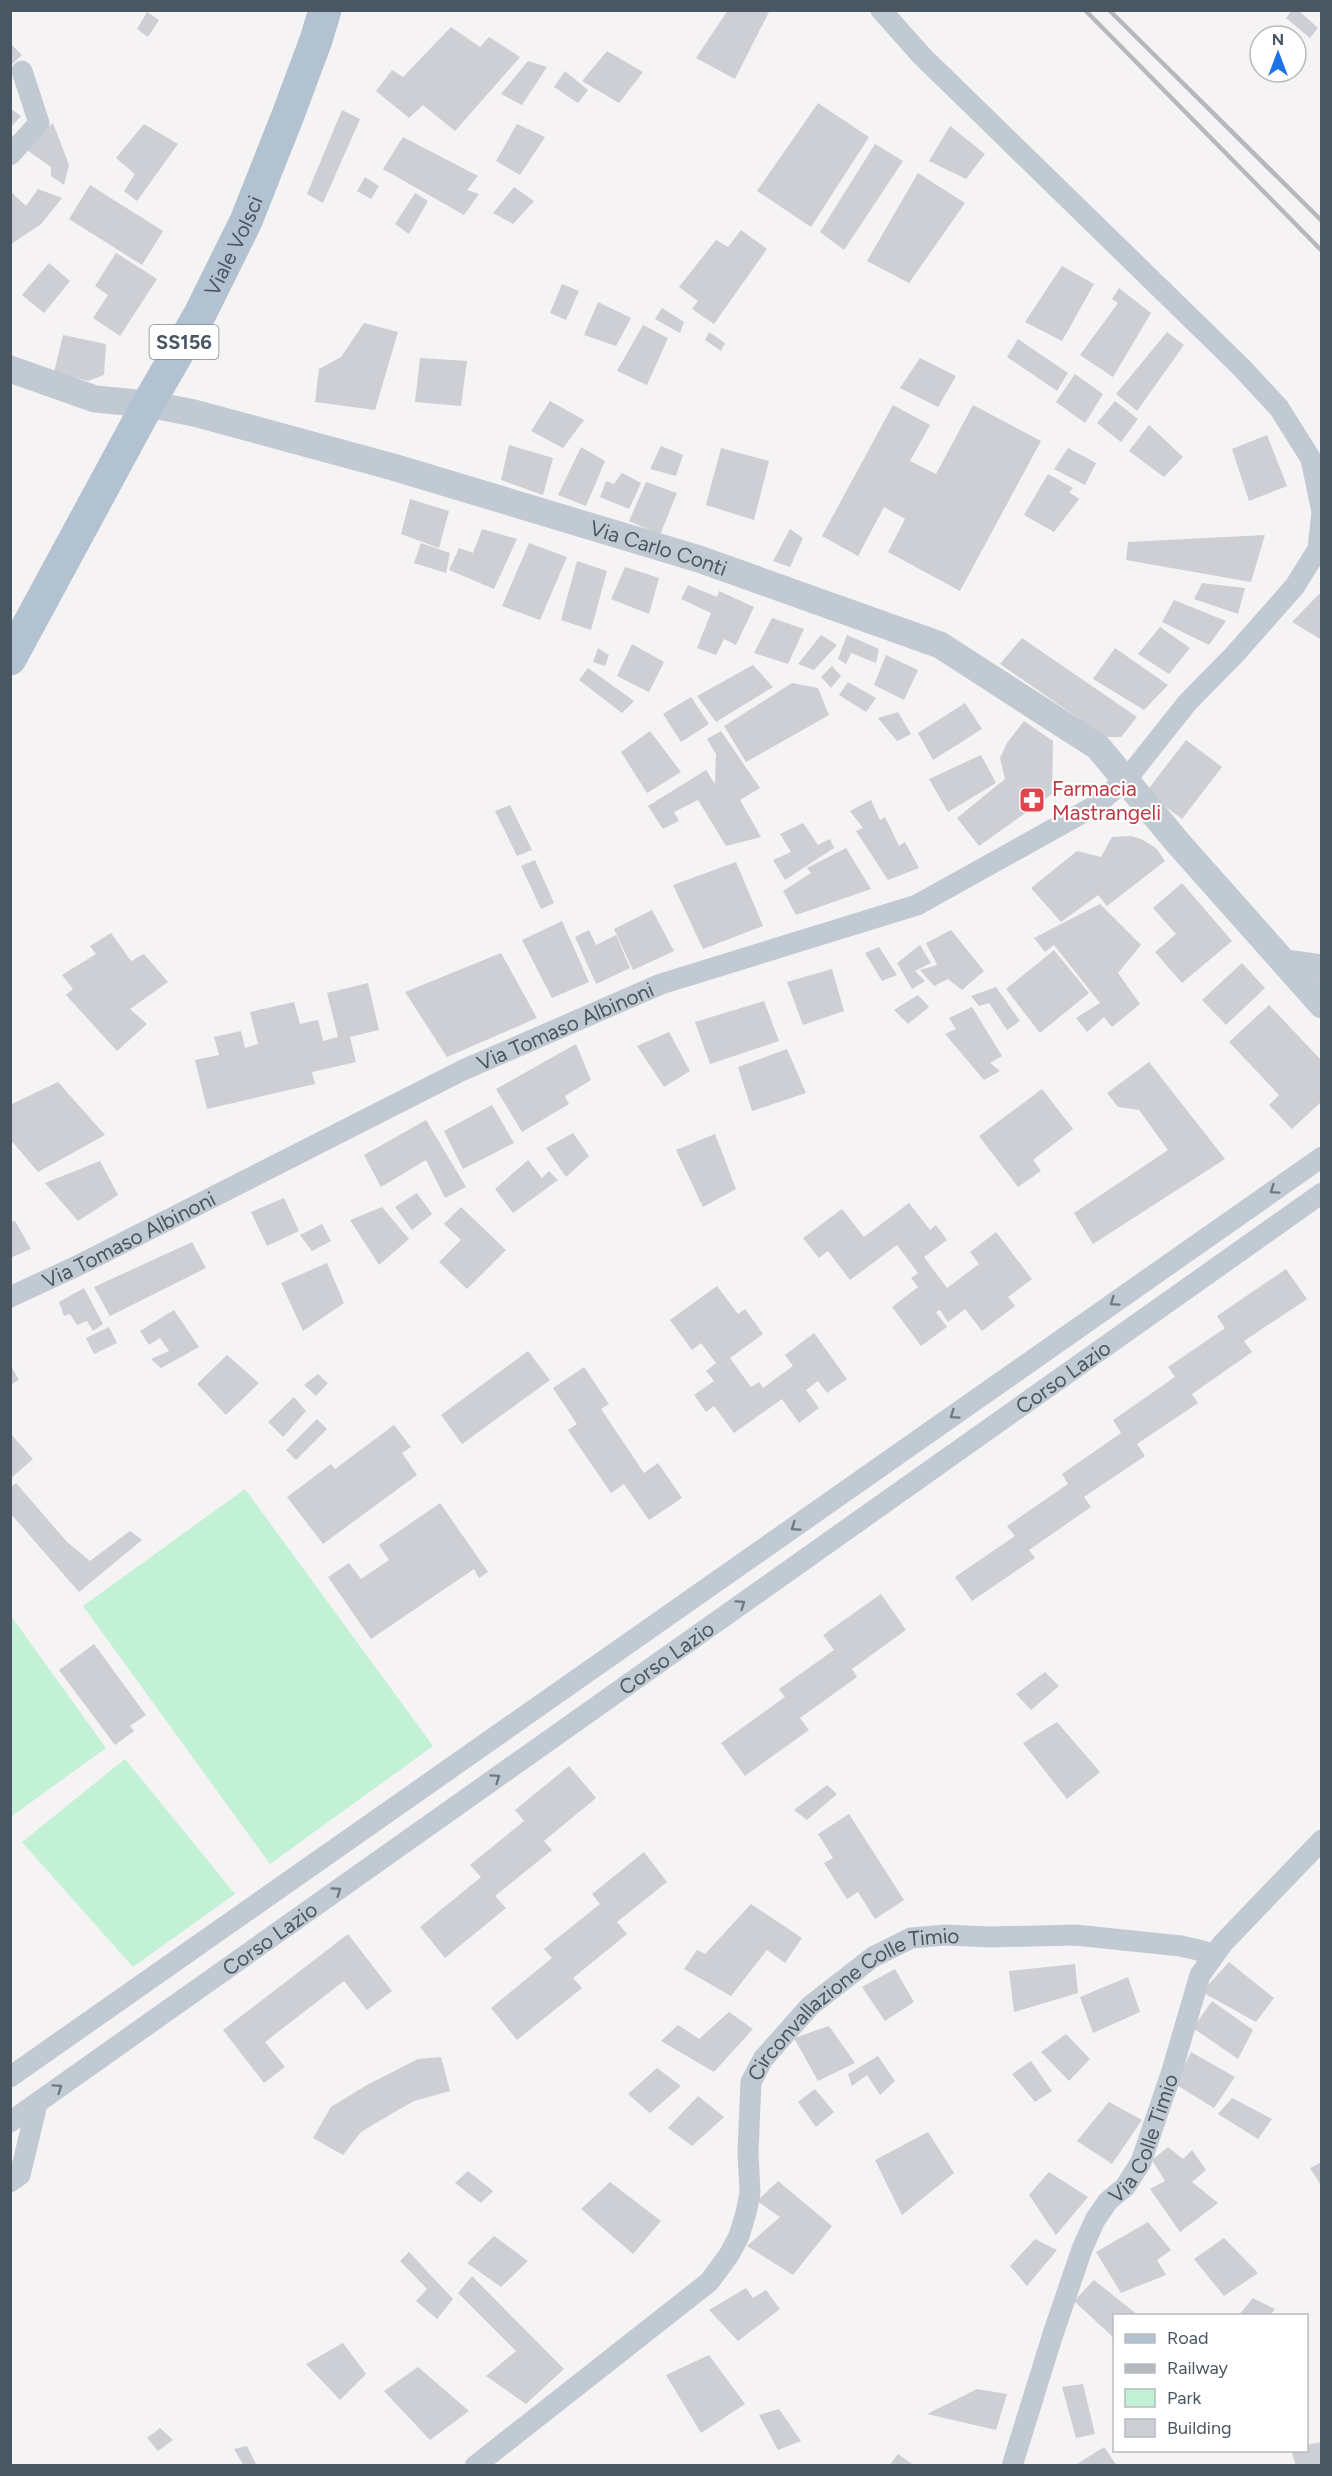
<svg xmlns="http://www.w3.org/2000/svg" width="1332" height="2476" viewBox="0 0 1332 2476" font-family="Figtree,sans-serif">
<rect width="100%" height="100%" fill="#f5f3f3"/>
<g fill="#c3f1d5">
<polygon points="245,1489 433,1746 270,1864 83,1606"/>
<polygon points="11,1616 106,1748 12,1816 10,1814"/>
<polygon points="125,1759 235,1894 133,1967 22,1842"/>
</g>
<g fill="#cdcfd5">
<polygon points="728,10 770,10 735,79 696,58"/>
<polygon points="1292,10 1298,10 1318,28 1310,38 1286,18"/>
<polygon points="147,12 159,20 148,37 137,29"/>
<polygon points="451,27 480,47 489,37 520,57 455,131 423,105 409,118 376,91 392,70 403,77"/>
<polygon points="10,43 22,55 10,66"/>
<polygon points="607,51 643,72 619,103 582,81"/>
<polygon points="528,61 547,67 522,105 501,94"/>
<polygon points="565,71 588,90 578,103 554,87"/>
<polygon points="818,103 869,137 811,227 757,191"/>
<polygon points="10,108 21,116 10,128"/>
<polygon points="342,110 360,119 323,203 307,194"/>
<polygon points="53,123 69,165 64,185 51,176 51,167 24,148"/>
<polygon points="144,124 178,144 137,201 124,191 135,174 116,158"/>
<polygon points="517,124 545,137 520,175 496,161"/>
<polygon points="950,126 985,154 966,179 929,161"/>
<polygon points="403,137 478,176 467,190 479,194 464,215 383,169"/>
<polygon points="875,144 903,161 844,250 820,232"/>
<polygon points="918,173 965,203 909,283 867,261"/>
<polygon points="365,177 379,186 371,199 357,191"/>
<polygon points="90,185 163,231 142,265 69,219"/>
<polygon points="514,187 534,201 513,224 493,213"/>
<polygon points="38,189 62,198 41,224 10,245 10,191 26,206"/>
<polygon points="415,193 428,201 409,234 395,224"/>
<polygon points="741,230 767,249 714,324 692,309 698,301 679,287 716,240 728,247"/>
<polygon points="116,253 157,279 120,336 93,318 108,295 95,286"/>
<polygon points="49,263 70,281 44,313 22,295"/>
<polygon points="1062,266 1094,284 1062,341 1025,322"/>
<polygon points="562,284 579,291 566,320 550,313"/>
<polygon points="1119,288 1151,313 1113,377 1080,355 1118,303 1112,299"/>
<polygon points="598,302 631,318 616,346 584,335"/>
<polygon points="662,308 684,322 680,333 655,319"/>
<polygon points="364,323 398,332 375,410 315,402 319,369 341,357"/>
<polygon points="643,325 668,338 647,385 617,371"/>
<polygon points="709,332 725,343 721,351 705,340"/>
<polygon points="1167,332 1184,345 1137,411 1116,394"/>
<polygon points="63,335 106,344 104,375 88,381 54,372"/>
<polygon points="1018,339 1068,373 1057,391 1007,357"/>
<polygon points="420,358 467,361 461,406 415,402"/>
<polygon points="920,358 956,376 938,407 900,388"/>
<polygon points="1075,374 1103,394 1085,423 1056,402"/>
<polygon points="550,401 584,420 563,448 531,431"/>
<polygon points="1115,401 1138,419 1121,442 1097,423"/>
<polygon points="893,405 930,425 910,461 936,474 973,405 1041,441 960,591 888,552 905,519 884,507 858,556 822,536"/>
<polygon points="1149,425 1183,457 1164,477 1129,451"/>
<polygon points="1267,435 1287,486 1249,501 1232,449"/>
<polygon points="509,445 553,458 543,495 501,480"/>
<polygon points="661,446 683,455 676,476 650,469"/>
<polygon points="581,447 605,461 586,506 558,495"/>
<polygon points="721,448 769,461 754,520 706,505"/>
<polygon points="1068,448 1096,463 1085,485 1054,469"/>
<polygon points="622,473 641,483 629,509 600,497 606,481 614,484"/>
<polygon points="1048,474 1073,488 1069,492 1079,499 1054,532 1024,515"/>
<polygon points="646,482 677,493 660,535 629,521"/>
<polygon points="410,499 449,511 439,548 401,534"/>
<polygon points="482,529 517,539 494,589 449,570 459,548 473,553"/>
<polygon points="790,529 803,538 790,567 773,561"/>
<polygon points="1265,535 1251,582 1126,560 1128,542"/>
<polygon points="421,543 450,553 446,573 414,563"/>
<polygon points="529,543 567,557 540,620 502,606"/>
<polygon points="577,561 607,571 591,630 561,620"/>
<polygon points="625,567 659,578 649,614 611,599"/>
<polygon points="1202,583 1245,588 1238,614 1194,599"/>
<polygon points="688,585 717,597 719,591 754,607 736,645 724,639 716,655 697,648 711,613 681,599"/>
<polygon points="1319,594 1322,596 1322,640 1292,622"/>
<polygon points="1174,600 1226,621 1209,645 1162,622"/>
<polygon points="772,618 804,629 788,664 754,653"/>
<polygon points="1160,627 1190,648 1169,674 1138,654"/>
<polygon points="821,635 837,645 814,670 798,664"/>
<polygon points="847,635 879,649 876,663 851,653 846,664 838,659"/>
<polygon points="1022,638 1137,717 1121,737 1105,737 1000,664"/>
<polygon points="632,644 664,662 649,692 617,676"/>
<polygon points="598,648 609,655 605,666 593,662"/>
<polygon points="1115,648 1168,685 1144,710 1093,679"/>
<polygon points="886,655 918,670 904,700 874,685"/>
<polygon points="753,665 773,687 716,722 697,696"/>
<polygon points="832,666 841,676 831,688 821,677"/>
<polygon points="588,668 634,701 622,713 579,680"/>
<polygon points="848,682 876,698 866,712 839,695"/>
<polygon points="792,683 818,688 829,715 746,762 724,726"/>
<polygon points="691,697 709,724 681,742 663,714"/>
<polygon points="965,703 982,729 933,760 918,733"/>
<polygon points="898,712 911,734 897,741 878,718"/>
<polygon points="1024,721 1053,741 1052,794 979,846 957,818 1005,779 1000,758 1007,743"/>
<polygon points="650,731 681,772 647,793 621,752"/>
<polygon points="721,731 760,788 740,800 761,837 726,846 698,800 674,812 679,821 663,829 648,806 706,770 715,784 716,754 707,739"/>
<polygon points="1186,740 1222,767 1182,819 1146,792"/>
<polygon points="981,755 996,783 948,812 929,779"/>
<polygon points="871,800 880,820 885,817 899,846 905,842 919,868 888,880 856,831 863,828 850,811"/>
<polygon points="510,805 532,850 517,856 495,811"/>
<polygon points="803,823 818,845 830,839 834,848 785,880 773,860 791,852 780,834"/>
<polygon points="1131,836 1141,839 1156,848 1165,861 1107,906 1098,895 1061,922 1031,888 1077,851 1101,857 1112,837"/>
<polygon points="846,848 871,889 796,915 783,891 811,873 807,868"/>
<polygon points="535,860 554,903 541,909 521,866"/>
<polygon points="736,862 763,926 703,949 673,885"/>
<polygon points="1182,883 1232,941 1182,983 1155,952 1176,934 1153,908"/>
<polygon points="1100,904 1141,945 1118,973 1140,1004 1112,1027 1104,1017 1087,1032 1076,1018 1100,1003 1054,945 1045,952 1034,938"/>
<polygon points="652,910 674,951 633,970 614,929"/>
<polygon points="562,921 589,982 552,998 522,940"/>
<polygon points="589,930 596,945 616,935 630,968 596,984 575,937"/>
<polygon points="951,930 984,971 962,990 948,979 934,986 920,970 937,965 926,943"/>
<polygon points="111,933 131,961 144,954 168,982 130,1009 147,1024 117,1051 66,995 73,989 62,975 96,954 90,946"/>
<polygon points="920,945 931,963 915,971 925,981 912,989 897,963"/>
<polygon points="879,947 897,975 882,981 865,953"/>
<polygon points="1054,950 1089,993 1040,1033 1006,989"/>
<polygon points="501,953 537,1018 447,1057 405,992"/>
<polygon points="1242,963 1265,988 1226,1025 1202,1000"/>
<polygon points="832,969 844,1011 803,1025 787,982"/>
<polygon points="368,983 379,1030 350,1037 356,1062 312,1072 315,1084 207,1109 195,1060 219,1055 214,1037 241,1031 245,1048 258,1044 250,1012 294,1002 300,1024 318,1020 323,1041 338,1037 327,993"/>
<polygon points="996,987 1020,1021 1007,1030 989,1003 979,1006 971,996"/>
<polygon points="918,995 929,1007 908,1024 894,1010"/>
<polygon points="764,1001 779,1041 710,1064 695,1022"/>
<polygon points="1269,1005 1322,1061 1322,1101 1292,1129 1269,1105 1279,1095 1229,1042"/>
<polygon points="972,1007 1002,1056 990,1063 1000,1071 984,1080 945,1034 956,1029 949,1018"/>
<polygon points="669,1032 690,1071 664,1087 637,1046"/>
<polygon points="576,1044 591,1080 565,1096 569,1104 522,1132 496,1089"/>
<polygon points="787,1049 806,1093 752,1111 738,1067"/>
<polygon points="1149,1062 1225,1159 1093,1244 1074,1213 1168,1150 1139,1110 1118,1107 1107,1093"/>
<polygon points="58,1082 105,1135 38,1172 10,1139 10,1105"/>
<polygon points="1042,1089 1073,1129 1033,1160 1041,1171 1018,1187 979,1136"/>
<polygon points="492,1105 514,1143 463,1169 444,1131"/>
<polygon points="426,1120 466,1187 445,1198 426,1160 381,1187 364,1155"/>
<polygon points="573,1133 589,1156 566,1177 546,1148"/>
<polygon points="715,1134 736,1189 703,1207 676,1150"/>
<polygon points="528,1160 542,1178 549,1171 558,1180 513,1213 495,1189"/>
<polygon points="100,1161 118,1195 78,1221 45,1183"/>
<polygon points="417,1193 432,1214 412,1230 395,1207"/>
<polygon points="284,1198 299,1231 267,1246 251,1212"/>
<polygon points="909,1203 930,1230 936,1225 947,1240 924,1257 947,1288 979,1264 970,1252 996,1232 1032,1279 1008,1297 1015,1306 982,1331 965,1309 948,1322 940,1310 936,1312 947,1327 921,1346 892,1307 918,1287 911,1278 918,1273 897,1245 850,1280 828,1251 819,1258 803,1238 842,1209 864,1237"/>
<polygon points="382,1207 409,1239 379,1265 350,1220"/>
<polygon points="461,1207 506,1250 467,1289 439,1262 461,1240 444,1224"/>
<polygon points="15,1221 31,1249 10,1258 10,1222"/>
<polygon points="322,1224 331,1241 312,1251 300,1235"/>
<polygon points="192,1242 206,1268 110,1316 94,1287"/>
<polygon points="327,1263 344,1303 303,1331 281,1283"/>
<polygon points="1286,1269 1307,1299 1244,1341 1252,1352 1192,1394 1198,1403 1137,1444 1145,1456 1084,1497 1091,1507 1029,1550 1035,1558 972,1601 955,1577 1015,1536 1007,1526 1068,1484 1062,1474 1121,1433 1113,1420 1175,1377 1168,1367 1225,1328 1217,1316"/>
<polygon points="717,1286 738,1314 745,1309 763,1334 730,1358 751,1387 759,1382 763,1388 793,1366 785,1355 814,1333 847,1379 827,1393 818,1381 806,1390 819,1408 799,1423 782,1399 734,1433 714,1406 706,1412 694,1395 714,1381 706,1371 716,1363 701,1343 692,1350 670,1320"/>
<polygon points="84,1288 103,1324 93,1331 87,1321 77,1325 70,1314 64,1316 59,1302"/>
<polygon points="174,1310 199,1347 161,1368 151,1359 169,1351 160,1338 149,1345 140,1331"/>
<polygon points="109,1327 117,1343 94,1354 86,1338"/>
<polygon points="528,1351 550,1380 462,1444 441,1415"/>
<polygon points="227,1355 259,1383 226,1415 197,1384"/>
<polygon points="10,1364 19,1380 10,1385"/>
<polygon points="584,1367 609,1404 601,1409 644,1473 658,1463 682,1498 649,1520 624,1484 611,1493 568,1430 577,1424 553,1388"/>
<polygon points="318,1374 328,1383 316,1396 304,1385"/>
<polygon points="294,1397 306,1411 283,1437 268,1422"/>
<polygon points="317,1419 327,1429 296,1460 286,1450"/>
<polygon points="394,1425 411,1447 402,1453 417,1475 323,1544 287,1497 331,1464 335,1469"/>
<polygon points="10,1433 33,1459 10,1479"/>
<polygon points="16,1483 67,1542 90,1561 130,1531 142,1540 79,1592 10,1513 10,1488"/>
<polygon points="440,1503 488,1572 479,1578 474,1569 371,1639 328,1577 349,1563 361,1579 389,1560 379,1545"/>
<polygon points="881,1594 906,1630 852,1669 857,1677 800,1718 809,1730 745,1776 721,1743 785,1697 779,1689 834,1650 823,1635"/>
<polygon points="94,1644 146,1715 130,1726 134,1731 115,1745 59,1670"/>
<polygon points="1045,1672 1059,1686 1031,1710 1016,1694"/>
<polygon points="1057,1722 1100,1772 1067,1799 1023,1743"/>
<polygon points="569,1766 596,1798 544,1841 552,1850 495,1896 506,1908 445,1958 420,1927 481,1877 470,1865 524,1821 515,1810"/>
<polygon points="827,1785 837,1794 807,1820 794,1810"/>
<polygon points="849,1814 904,1900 875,1919 858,1892 847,1899 824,1863 833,1858 818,1834"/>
<polygon points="644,1852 667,1882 617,1922 627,1934 573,1978 582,1988 517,2040 491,2008 552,1958 544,1949 600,1904 592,1894"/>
<polygon points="751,1904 802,1938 785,1963 767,1950 731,1996 684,1969 697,1950 705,1954"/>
<polygon points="348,1934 392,1991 367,2010 344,1981 265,2042 285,2067 264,2083 223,2030"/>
<polygon points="1229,1962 1274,1998 1256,2022 1202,1992"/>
<polygon points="1075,1964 1078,1993 1014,2012 1009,1971"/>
<polygon points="895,1969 914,2002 885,2021 862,1987"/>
<polygon points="1128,1977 1140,2012 1093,2033 1080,1997"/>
<polygon points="1212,2001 1253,2030 1238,2059 1193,2028"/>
<polygon points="729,2012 753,2029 714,2072 661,2041 678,2025 699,2039"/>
<polygon points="829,2026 855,2063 818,2081 794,2038"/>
<polygon points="1066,2034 1090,2059 1069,2081 1041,2052"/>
<polygon points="1191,2052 1235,2077 1214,2108 1175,2084"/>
<polygon points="878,2056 895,2081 880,2095 867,2075 852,2086 848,2074"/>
<polygon points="441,2057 450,2091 414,2101 391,2114 361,2132 343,2155 313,2138 331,2107 367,2085 418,2059"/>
<polygon points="1031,2061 1052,2091 1035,2102 1012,2074"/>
<polygon points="657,2068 681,2086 650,2113 628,2094"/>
<polygon points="815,2089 834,2112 816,2127 798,2102"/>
<polygon points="698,2096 724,2117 692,2146 668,2128"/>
<polygon points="1232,2098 1272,2119 1258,2139 1218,2114"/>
<polygon points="1109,2102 1142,2120 1112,2164 1077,2141"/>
<polygon points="928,2132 954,2173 902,2215 875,2160"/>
<polygon points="1168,2147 1183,2159 1192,2150 1206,2170 1192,2182 1218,2203 1180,2232 1150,2189 1165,2181 1152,2160"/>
<polygon points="1322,2162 1322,2187 1310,2168"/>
<polygon points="468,2171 493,2191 481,2203 455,2183"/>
<polygon points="1049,2172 1088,2197 1056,2235 1029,2195"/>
<polygon points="778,2181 832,2226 793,2275 747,2246 780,2217 757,2201"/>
<polygon points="610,2182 661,2221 633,2254 581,2209"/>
<polygon points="1148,2222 1171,2250 1157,2260 1166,2275 1121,2293 1096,2252"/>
<polygon points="494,2236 528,2261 501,2287 467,2263"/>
<polygon points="1224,2238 1258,2273 1224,2296 1194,2259"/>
<polygon points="1035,2239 1057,2250 1027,2286 1010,2266"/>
<polygon points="409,2252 453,2299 437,2319 416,2301 427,2289 400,2261"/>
<polygon points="472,2276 564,2369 526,2404 486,2376 516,2351 458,2293"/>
<polygon points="1094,2280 1139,2316 1114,2316 1114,2338 1074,2301"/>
<polygon points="746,2288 753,2298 766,2290 780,2309 738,2341 709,2310"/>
<polygon points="1253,2298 1275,2309 1270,2316 1238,2316"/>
<polygon points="343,2343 366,2374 340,2400 306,2364"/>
<polygon points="709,2355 745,2404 701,2433 666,2375"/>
<polygon points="418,2367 469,2411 430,2440 384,2391"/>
<polygon points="1083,2384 1095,2434 1076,2438 1062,2387"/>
<polygon points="977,2389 1007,2394 996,2430 927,2414"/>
<polygon points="779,2409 801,2441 778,2450 759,2415"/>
<polygon points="160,2428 173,2440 158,2451 147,2438"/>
<polygon points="1322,2442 1322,2466 1296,2466 1291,2450 1306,2450 1306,2445"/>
<polygon points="247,2446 257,2466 244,2466 234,2449"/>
<polygon points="1104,2447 1117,2466 1074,2466"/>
<polygon points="898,2454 915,2466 889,2466"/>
</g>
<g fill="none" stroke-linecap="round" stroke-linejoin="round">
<g stroke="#c1cad2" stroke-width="21">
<polyline points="881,10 921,55 1241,367 1279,408 1311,459 1322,512"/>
<polyline points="10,155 39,123 22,71"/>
<path id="s1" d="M10 1297 77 1266 463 1070 661 984 917 905 1093 807 1126 780 1187 703 1235 654 1295 586 1318 549 1322 512"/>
<polyline points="10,2077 1322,1157"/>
<path id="s2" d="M10 2122 1322 1193"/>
<polyline points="10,2182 20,2175 37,2104"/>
<path id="s3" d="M475 2466 709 2282 729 2255 739 2236 746 2213 750 2193 748 2152 751 2082 763 2059 810 2006 873 1957 911 1938 945 1935 990 1937 1075 1935 1181 1946 1215 1954"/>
<path id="s4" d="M1012 2466 1053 2334 1082 2249 1095 2220 1108 2201 1125 2187 1141 2162 1171 2074 1200 1975 1223 1943 1322 1840"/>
</g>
<g stroke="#c1cad2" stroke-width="27">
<path id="s5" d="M10 369 95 399 148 404 194 413 393 467 699 559 940 645 1098 747 1178 843 1322 1005"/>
<polyline points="1285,963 1322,968"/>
</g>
<path stroke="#b3c2d1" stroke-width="33" id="s6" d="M10 659 148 404 200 314 246 221 288 115 316 40 325 10"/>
<g stroke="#b5b8bd" stroke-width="4.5">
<polyline points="1085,10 1322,251"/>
<polyline points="1109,10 1322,221"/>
</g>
</g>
<defs><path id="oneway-chevron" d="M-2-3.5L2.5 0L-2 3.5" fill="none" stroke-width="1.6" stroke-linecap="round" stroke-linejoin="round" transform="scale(1.5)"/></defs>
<g stroke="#6e7983">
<use href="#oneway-chevron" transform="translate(1274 1190) rotate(145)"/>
<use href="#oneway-chevron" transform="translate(1114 1302) rotate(145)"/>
<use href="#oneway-chevron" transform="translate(954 1415) rotate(145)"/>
<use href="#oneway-chevron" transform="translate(795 1527) rotate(145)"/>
<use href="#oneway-chevron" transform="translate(741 1604) rotate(-35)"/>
<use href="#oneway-chevron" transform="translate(496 1778) rotate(-35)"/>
<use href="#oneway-chevron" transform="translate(337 1891) rotate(-35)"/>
<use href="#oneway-chevron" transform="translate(58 2088) rotate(-35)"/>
</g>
<defs>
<g id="pharmacy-square" transform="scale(1.35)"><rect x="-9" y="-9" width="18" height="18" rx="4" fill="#e0444e" stroke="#fff"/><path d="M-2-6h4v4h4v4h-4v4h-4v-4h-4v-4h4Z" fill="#fff"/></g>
</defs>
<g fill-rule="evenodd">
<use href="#pharmacy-square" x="1032" y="800"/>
</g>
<g text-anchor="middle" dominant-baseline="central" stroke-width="4.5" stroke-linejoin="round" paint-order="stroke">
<rect fill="#fff" stroke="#808990" stroke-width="1.5" x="149.5" y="325" width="69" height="34" rx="4.5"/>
<g font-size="20" font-weight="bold" fill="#4a5661">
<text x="184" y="342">SS156</text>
</g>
<g font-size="21" fill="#4a5661" stroke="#fff">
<text stroke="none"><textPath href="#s6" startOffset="470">Viale Volsci</textPath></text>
<text stroke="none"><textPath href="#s5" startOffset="674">Via Carlo Conti</textPath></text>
<text stroke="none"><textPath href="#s1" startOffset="618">Via Tomaso Albinoni</textPath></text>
<text stroke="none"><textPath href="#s1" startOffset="132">Via Tomaso Albinoni</textPath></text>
<text stroke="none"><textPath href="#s2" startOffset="1290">Corso Lazio</textPath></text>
<text stroke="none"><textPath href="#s2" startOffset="804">Corso Lazio</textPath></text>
<text stroke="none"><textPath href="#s2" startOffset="318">Corso Lazio</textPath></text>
<text stroke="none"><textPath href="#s3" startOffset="644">Circonvallazione Colle Timio</textPath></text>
<text stroke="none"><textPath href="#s4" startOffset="357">Via Colle Timio</textPath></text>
</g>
<g font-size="21" fill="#be3a42" stroke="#fff" text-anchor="start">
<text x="1052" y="788">Farmacia<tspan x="1052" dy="24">Mastrangeli</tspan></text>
</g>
</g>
<rect width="1332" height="2476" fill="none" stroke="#4a5661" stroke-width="24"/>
<rect x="1113" y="2314" width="195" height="138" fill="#ffffff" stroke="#b7bbc0" stroke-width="1.5"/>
<rect x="1125" y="2334" width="30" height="9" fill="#b3c2d1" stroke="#b7bbc0" stroke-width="1.5"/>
<text x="1167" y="2344" font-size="18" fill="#4a5661">Road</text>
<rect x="1125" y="2364" width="30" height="9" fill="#b5b8bd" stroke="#b7bbc0" stroke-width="1.5"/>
<text x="1167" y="2374" font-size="18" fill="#4a5661">Railway</text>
<rect x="1125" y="2389" width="30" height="18" fill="#c3f1d5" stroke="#b7bbc0" stroke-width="1.5"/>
<text x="1167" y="2404" font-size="18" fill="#4a5661">Park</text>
<rect x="1125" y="2419" width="30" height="18" fill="#cdcfd5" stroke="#b7bbc0" stroke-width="1.5"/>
<text x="1167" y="2434" font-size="18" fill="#4a5661">Building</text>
<g transform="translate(1278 54)"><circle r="28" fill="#ffffff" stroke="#b7bbc0" stroke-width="1.5"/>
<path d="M0-4.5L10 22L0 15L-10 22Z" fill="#1a73e8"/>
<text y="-9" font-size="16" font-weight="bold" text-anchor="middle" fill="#4a5661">N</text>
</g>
</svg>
